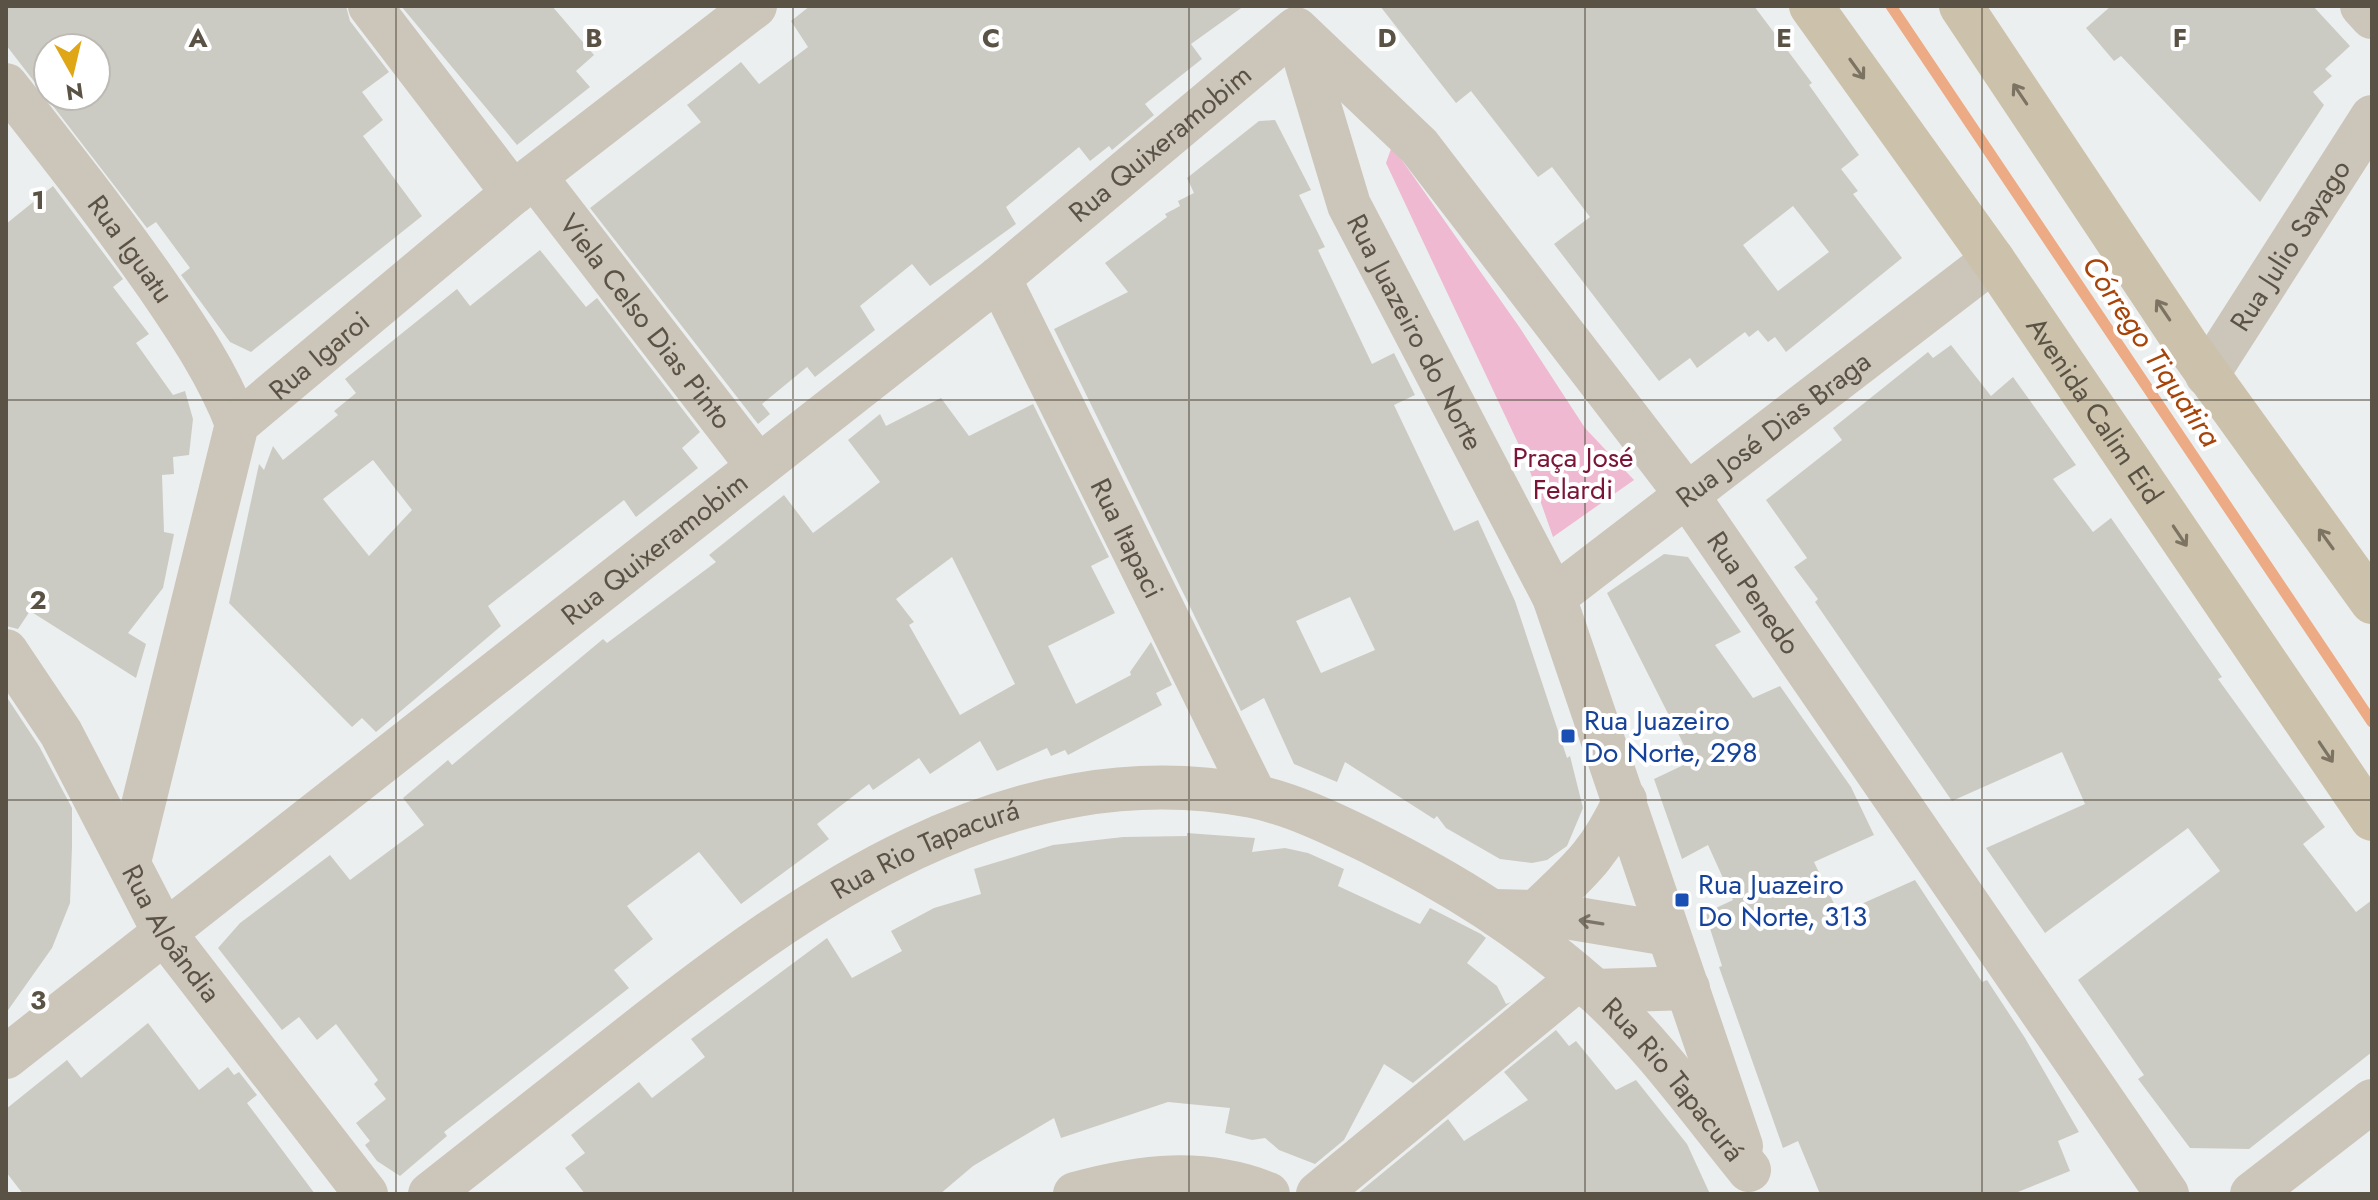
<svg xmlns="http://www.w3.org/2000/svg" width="2378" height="1200" viewBox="0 0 2378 1200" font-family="Jost,sans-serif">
<rect width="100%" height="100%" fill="#ecefef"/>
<polygon fill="#efb9d1" points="1392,146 1520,328 1585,428 1634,480 1553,537 1526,460 1386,163"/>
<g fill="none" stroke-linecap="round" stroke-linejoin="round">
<polyline stroke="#edab85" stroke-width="11" points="1891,6 2372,722"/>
</g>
<g fill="#cccbc3" fill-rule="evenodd">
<path d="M6 6H346L350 21 389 72 362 92 383 120 363 136 422 216 251 352 230 342 181 275 190 268 156 222 147 228 6 45ZM48 48H96V96H48Z"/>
<polygon points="401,6 552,6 594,55 576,71 590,87 517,145"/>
<polygon points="810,6 1244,6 1191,44 1202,59 1145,104 1154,115 1112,150 1109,146 1090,161 1079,147 1006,207 1016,224 930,286 912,264 860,306 875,330 815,377 807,367 762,404 770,414 758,424 590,208 701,122 687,105 741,62 759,84 808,47 791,21"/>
<path d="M1380 6H1754L1812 83 1809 85 1859 155 1841 169 1858 191 1853 194 1902 258 1786 352 1775 337 1768 342 1758 330 1749 337 1745 332 1697 368 1690 358 1659 381 1554 244 1590 217 1552 167 1538 177 1471 91 1456 103ZM1793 206 1829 252 1778 291 1743 245Z"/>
<polygon points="2111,6 2313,6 2350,46 2325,69 2332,76 2313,92 2324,105 2260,202 2121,56 2114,61 2086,28"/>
<path d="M1275 120 1311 190 1299 195 1325 247 1318 250 1372 364 1394 353 1415 395 1394 405 1454 531 1478 520 1515 601 1567 758 1570 756 1583 808 1567 846 1547 860 1532 863 1500 859 1446 828 1437 816 1434 819 1345 762 1337 782 1294 764 1264 698 1241 711 1054 329 1128 292 1105 263 1167 217 1165 214 1180 206 1178 201 1194 193 1187 178 1259 121ZM1350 597 1375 650 1321 673 1296 621Z"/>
<polygon points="53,186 123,279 113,287 149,334 136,343 173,395 185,391 193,419 189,455 173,457 174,474 162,475 164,532 174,534 163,588 128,633 146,644 136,678 30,611 18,629 6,626 6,224"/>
<path d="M540 250 586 307 597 298 700 432 682 448 698 468 636 517 624 500 488 606 501 626 434 683 376 732 362 718 352 727 229 603 259 464 264 470 273 446 283 460 338 415 334 411 356 393 345 379 457 289 470 306ZM373 460 412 510 369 556 323 499Z"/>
<polygon points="1951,345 1991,396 2013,377 2076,465 2053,479 2093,532 2111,518 2222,677 2218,679 2325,827 2303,844 2356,912 2372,900 2372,1052 2249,1149 2190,1148 2138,1079 2144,1075 2078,980 2220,871 2188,828 2045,933 1986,848 2085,804 2062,752 1952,801 1815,602 1818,599 1794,567 1807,558 1766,500 1842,440 1833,428 1928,352 1933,358"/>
<path d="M941 398 969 436 1033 404 1109 557 1091 566 1115 613 1048 646 1076 704 1131 675 1130 672 1151 642 1172 685 1156 693 1162 705 1068 755 1065 750 1051 756 1047 748 997 771 980 741 930 774 919 758 873 790 869 784 817 824 829 839 741 904 699 852 627 906 653 939 614 970 629 988 444 1132 447 1136 400 1176 377 1161 365 1145 370 1141 356 1123 386 1099 374 1084 378 1080 336 1024 317 1040 299 1017 282 1030 218 948 240 923 330 855 350 880 424 825 403 798 448 760 452 765 603 639 607 643 716 562 709 555 784 495 813 533 849 506 880 482 848 440 880 414 886 426ZM952 557 1015 684 960 715 909 625 914 622 896 599Z"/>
<polygon points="1664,554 1688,557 1741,632 1715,645 1753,698 1780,686 1851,787 1874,835 1814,862 1839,914 1915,880 1982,982 1987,980 2025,1038 2079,1132 2058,1141 2070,1171 2013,1194 1820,1194 1798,1141 1783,1148 1719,967 1722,966 1705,913 1733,900 1708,845 1682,859 1654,779 1692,761 1607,593"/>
<polygon points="6,696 39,746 72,808 72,847 70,903 52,948 6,1013"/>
<polygon points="1187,833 1255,838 1252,852 1285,848 1308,853 1344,869 1338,886 1420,924 1430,908 1481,934 1486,938 1467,963 1497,986 1506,1004 1511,1002 1413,1083 1384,1064 1344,1140 1315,1164 1279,1150 1265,1138 1252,1140 1225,1133 1230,1108 1168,1102 1061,1138 1054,1118 973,1166 940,1194 585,1194 565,1168 585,1153 571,1135 639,1082 652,1098 705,1057 691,1039 827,938 852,978 902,951 891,931 934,908 981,894 974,869 1053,845 1123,837 1187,836"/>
<polygon points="148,1023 199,1090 228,1067 234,1075 239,1072 257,1095 247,1103 315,1194 23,1194 6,1172 6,1109 67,1060 81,1078"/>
<polygon points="1556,1030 1569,1046 1576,1041 1616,1090 1636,1080 1687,1144 1710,1194 1357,1194 1448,1119 1464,1141 1528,1100 1504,1072"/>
</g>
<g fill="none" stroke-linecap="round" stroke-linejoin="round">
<g stroke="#ccc5ba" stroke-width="44">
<polyline points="370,6 513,193"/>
<polyline points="2362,6 2372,17"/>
<path id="s1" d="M1297 32 1349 205 1554 597 1741 1146"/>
<path id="s2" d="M6 85C58 151 110 217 158 286 188 330 218 374 237 424"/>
<path id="s3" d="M535 177 758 466"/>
<path id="s4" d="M999 278 1255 796"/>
<path id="s5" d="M2207 375 2372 117"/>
<path id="s6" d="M1554 597 1993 260"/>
<path id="s7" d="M6 651 61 733 165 934 366 1194"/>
<path id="s8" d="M129 862 237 424 513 193 755 6"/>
<polyline points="1494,911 1536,912 1668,934"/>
<path d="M1536 912C1579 871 1599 856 1625 800"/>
<polyline points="1595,991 1688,988"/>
<path id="s9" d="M6 1057 999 278 1296 29 1419 146 1687 495 2167 1194"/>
<path id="s10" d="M430 1194C494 1143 559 1093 623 1042 803 900 1008 750 1252 796 1292 804 1333 824 1370 842 1454 884 1523 927 1594 990 1652 1042 1700 1110 1749 1170"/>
<path d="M1075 1194C1141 1176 1203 1168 1268 1194"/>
<polyline points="1318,1194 1579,978"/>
<polyline points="2252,1194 2372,1101"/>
</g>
<g stroke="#ccc1ab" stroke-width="44">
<path id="s11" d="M1811 6 1993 260 2372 819"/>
<polyline points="1961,6 2186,344 2372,602"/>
</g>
</g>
<defs><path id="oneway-shaft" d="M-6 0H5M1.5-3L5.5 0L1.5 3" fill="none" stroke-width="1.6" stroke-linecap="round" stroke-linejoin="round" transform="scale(2)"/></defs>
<g stroke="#7c7363">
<use href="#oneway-shaft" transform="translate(1857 69) rotate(54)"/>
<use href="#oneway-shaft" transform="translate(2020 94) rotate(-124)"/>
<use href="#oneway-shaft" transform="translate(2163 310) rotate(-124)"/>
<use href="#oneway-shaft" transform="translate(2180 536) rotate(56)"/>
<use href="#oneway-shaft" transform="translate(2326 539) rotate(-126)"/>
<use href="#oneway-shaft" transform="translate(2326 752) rotate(56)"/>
</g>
<use stroke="#7c7467" href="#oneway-shaft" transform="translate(1591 922) rotate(-171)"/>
<path fill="none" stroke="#5a5244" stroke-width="2" stroke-opacity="0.55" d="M396 6V1194M793 6V1194M1189 6V1194M1585 6V1194M1982 6V1194M6 400H2372M6 800H2372"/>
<g fill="#1a4fb4" stroke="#fff" stroke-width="3">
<rect x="1560" y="728" width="16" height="16" rx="4"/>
<rect x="1674" y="892" width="16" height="16" rx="4"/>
</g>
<g text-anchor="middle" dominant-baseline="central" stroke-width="8" stroke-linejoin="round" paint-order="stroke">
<g font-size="28" fill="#5a5244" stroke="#fff">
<text stroke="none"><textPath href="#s9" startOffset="1472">Rua Quixeramobim</textPath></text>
<text stroke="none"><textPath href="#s5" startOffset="154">Rua Julio Sayago</textPath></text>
<text stroke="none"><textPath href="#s2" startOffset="206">Rua Iguatu</textPath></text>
<text stroke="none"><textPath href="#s3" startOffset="182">Viela Celso Dias Pinto</textPath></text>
<text stroke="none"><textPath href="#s1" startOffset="324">Rua Juazeiro do Norte</textPath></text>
<text stroke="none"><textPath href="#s8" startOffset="558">Rua Igaroi</textPath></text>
<text stroke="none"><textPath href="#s11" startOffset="494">Avenida Calim Eid</textPath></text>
<text stroke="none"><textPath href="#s6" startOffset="276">Rua José Dias Braga</textPath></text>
<text stroke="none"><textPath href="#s4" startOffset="290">Rua Itapaci</textPath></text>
<text stroke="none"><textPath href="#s9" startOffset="824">Rua Quixeramobim</textPath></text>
<text stroke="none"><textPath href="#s9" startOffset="2378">Rua Penedo</textPath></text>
<text stroke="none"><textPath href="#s10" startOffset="606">Rua Rio Tapacurá</textPath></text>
<text stroke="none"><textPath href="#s7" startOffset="328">Rua Aloândia</textPath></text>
<text stroke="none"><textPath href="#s10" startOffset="1460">Rua Rio Tapacurá</textPath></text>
</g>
<g font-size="28" fill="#7b1538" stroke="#fff">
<text x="1573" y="457">Praça José<tspan x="1573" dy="32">Felardi</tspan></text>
</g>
<g font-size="28" fill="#164399" stroke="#fff" text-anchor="start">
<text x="1584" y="720">Rua Juazeiro<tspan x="1584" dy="32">Do Norte, 298</tspan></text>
<text x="1698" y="884">Rua Juazeiro<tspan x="1698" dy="32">Do Norte, 313</tspan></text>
</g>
<g font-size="30" font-style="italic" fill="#a7440a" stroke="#fff">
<text transform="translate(2152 351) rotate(56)">Córrego Tiquatira</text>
</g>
</g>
<g font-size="26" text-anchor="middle" font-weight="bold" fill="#5a5244" stroke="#fff" stroke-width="8" stroke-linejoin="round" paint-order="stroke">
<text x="198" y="47">A</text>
<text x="594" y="47">B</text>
<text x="991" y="47">C</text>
<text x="1387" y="47">D</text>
<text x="1784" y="47">E</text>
<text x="2180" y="47">F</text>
<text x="38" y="209">1</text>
<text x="38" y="609">2</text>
<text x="38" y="1009">3</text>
</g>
<rect width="2378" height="1200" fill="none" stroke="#5a5244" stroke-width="16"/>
<g transform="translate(72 72) rotate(172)"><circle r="38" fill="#ffffff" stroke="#bdbab4" stroke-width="2"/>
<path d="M0-6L14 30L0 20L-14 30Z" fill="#dfa716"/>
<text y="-12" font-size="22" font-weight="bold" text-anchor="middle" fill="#5a5244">N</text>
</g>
</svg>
